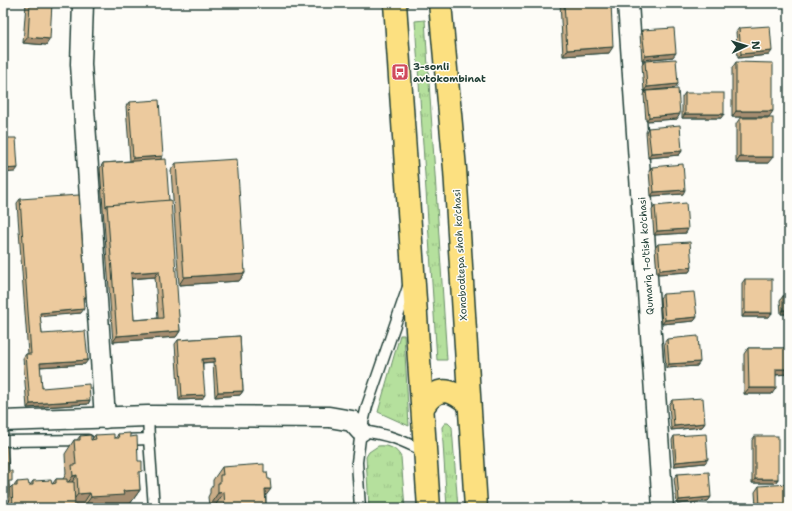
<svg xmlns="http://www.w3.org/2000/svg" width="792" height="511" viewBox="0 0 792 511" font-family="'Shantell Sans',sans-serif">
<defs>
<pattern id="grass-tufts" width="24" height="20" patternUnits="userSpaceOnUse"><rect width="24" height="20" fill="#b5e09d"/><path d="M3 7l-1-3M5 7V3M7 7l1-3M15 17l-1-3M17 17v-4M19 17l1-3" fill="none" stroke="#9bc188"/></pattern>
</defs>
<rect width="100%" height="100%" fill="#fdfcf7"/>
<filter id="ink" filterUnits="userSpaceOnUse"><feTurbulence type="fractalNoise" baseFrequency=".025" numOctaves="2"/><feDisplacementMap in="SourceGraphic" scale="8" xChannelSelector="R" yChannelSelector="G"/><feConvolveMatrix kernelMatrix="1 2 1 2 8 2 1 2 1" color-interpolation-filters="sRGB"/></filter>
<g filter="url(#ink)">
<g fill="url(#grass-tufts)" stroke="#6a8e68">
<polygon points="425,20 447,360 437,360 415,21"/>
<polygon points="400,335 404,335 409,426 378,412"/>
<polygon points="445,423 448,423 452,427 458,508 447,508 442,427"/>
<path d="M378 446C389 445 396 448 401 457L405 508H369L366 457 369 452Z"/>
</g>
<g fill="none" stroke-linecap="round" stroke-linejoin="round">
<g stroke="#1f3d34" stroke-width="13">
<g id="service">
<path d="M361 431C387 434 402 440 425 452"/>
<polyline points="149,439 154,508"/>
<polyline points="124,440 149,439 148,416"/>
<polyline points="3,441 88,440"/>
<polyline points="360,508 357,462 361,431 367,406 408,287"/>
</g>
</g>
<g stroke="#1f3d34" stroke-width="23">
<g id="minor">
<polyline points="83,3 81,64 105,418"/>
<polyline points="628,3 663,508"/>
<polyline points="3,421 148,416 329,417 352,421 361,431"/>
</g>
</g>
<g stroke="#1f3d34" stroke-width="25">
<g id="trunk">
<polyline points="395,3 429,508"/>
<polyline points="440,3 455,169 476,508"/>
<path d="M423 407C437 385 451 388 469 404"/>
</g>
</g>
<use href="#service" stroke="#fdfcf7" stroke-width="10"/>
<use href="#minor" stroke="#fdfcf7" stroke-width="20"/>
<use href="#trunk" stroke="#fce080" stroke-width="22"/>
</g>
<g fill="#cbae88" stroke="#1f3d34" fill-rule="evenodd">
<polygon points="26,3 52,3 46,45 23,43"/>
<polygon points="560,3 611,3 609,53 563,56"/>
<polygon points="739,28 769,55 738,58 736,32"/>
<polygon points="642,30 673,57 642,60 640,34"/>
<polygon points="645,61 675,88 644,91 642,65"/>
<polygon points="736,62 769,117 732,117 732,68"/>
<polygon points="646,91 677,119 646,121 644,95"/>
<polygon points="685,93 721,118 682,118 682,97"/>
<path d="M129 102 161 159 169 201 180 331 176 337 113 342 100 168 103 163 130 161 126 106ZM155 277 158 318 134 320 131 279Z"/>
<polygon points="740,118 768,163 736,163 736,124"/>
<polygon points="648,128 682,151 679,155 648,158 646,132"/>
<polygon points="176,163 245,273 239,281 179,285 171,170"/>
<polygon points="652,167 683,194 651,196 649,171"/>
<polygon points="20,199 83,301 81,313 40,316 42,334 85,364 40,367 42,388 90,400 88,404 27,408 23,358 26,354 28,354 17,203"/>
<polygon points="655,206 686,233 654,235 652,210"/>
<polygon points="658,244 692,267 689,272 657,274 655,248"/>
<polygon points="745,279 769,317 742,317 742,283"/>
<polygon points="663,294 697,317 694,321 662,324 660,298"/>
<polygon points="783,296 789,296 789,314 781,314 780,300"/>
<polygon points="240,336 243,391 240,395 215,397 213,362 203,363 202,399 179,400 175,344 178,340"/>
<polygon points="667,339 697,366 666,368 664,343"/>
<polygon points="748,348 789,348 789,374 776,375 772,394 744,394 744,354"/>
<polygon points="672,400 705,423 702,427 671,430 669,405"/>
<polygon points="118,434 130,437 139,476 140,490 130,504 117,505 114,508 81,508 81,507 79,507 79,508 3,508 9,485 9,489 12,486 14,486 17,482 30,485 33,481 52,484 53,483 56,479 63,479 66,474 65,454 74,440 77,440 80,436 91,440 92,439 95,435 116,438"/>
<polygon points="674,436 705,463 674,466 672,440"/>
<polygon points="755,436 778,479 775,483 752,483 752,440"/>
<polygon points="222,467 266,496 266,506 272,508 215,508 215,506 209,506 208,497 210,493 210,489 213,485 213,480"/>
<polygon points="677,474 711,497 708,501 677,504 674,478"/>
<polygon points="759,486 789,508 756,508 755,492"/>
</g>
<g fill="#a58d6f" stroke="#1f3d34">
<polygon points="28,37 50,39 46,45 23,43"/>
<polygon points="613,47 609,53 563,56 567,50"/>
<polygon points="772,51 769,55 738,58 741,54"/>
<polygon points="676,53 673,57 642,60 645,56"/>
<polygon points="678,84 675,88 644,91 647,87"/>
<polygon points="736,111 773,111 769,117 732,117"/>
<polygon points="680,114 677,119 646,121 649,117"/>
<polygon points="685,114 724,114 721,118 682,118"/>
<polygon points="682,151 679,155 648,158 651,153"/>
<polygon points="163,156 160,160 130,162 133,158"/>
<polygon points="740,157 773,157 768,163 736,163"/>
<polygon points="18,168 15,172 3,173 3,169"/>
<polygon points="685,190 683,194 651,196 654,192"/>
<polygon points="688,229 686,233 654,235 657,231"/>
<polygon points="692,267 689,272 657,274 660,270"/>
<polygon points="159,271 155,277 126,279 131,273"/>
<polygon points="245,273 239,281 179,285 184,277"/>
<polygon points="83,297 86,297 83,301"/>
<polygon points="84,309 81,313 37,317 40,313"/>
<polygon points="783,310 789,310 789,314 781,314"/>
<polygon points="745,313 772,313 769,317 742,317"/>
<polygon points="697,317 694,321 662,324 665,320"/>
<polygon points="180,331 176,337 113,342 117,336"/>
<polygon points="215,358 213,362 200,363 202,359"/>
<polygon points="88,360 85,364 37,367 40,363"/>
<polygon points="700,362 697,366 666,368 669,364"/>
<polygon points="776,369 789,369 789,374 772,375"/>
<polygon points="749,388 776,388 772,394 744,394"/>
<polygon points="243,391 240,395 215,397 218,392"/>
<polygon points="205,395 202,399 179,400 182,396"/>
<polygon points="90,400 88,404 27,408 30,404"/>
<polygon points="705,423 702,427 671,430 674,426"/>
<polygon points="708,459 705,463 674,466 676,462"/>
<polygon points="77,475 67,489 63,489 73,476"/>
<polygon points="755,479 778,479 775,483 752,483"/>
<polygon points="265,489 271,489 261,502"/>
<polygon points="140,490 130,504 117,505 114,508 83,508 91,497 123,491"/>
<polygon points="224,492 215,506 209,506 218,493"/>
<polygon points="90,493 81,507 68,507 78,494"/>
<polygon points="711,497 708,501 677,504 679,500"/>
<polygon points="3,500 10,500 4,508 3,508"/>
</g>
<g fill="#ecca9e" stroke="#1f3d34" fill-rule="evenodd">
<polygon points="30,3 52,3 50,39 28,37"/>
<polygon points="564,3 611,3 613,47 567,50"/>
<polygon points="770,26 772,51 741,54 739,28"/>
<polygon points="674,28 676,53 645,56 642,30"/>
<polygon points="676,59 678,84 647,87 645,61"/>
<polygon points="736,62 773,63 773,111 736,111"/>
<polygon points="678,89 680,114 649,117 646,91"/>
<rect x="685" y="93" width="39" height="21"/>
<polygon points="159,100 163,156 133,158 129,102"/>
<rect x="740" y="118" width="33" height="39"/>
<polygon points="680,125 682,151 651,153 648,128"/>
<polygon points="3,138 16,138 18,168 3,169"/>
<polygon points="166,159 169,201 107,205 106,207 103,163"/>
<polygon points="237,159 245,273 184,277 176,163"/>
<polygon points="683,164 685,190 654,192 652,167"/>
<polygon points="79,195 86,297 83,297 84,309 40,313 42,334 85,331 88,360 40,363 42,388 89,384 90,400 30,404 26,354 31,354 20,199"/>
<path d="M171 200 180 331 117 336 107 205ZM159 271 163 318 134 320 131 273Z"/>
<polygon points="686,203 688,229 657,231 655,206"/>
<polygon points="690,242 692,267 660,270 658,244"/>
<rect x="745" y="279" width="27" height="34"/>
<polygon points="694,292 697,317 665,320 663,294"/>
<rect x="783" y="296" width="6" height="14"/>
<polygon points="240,336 243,391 218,392 215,358 202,359 205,395 182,396 178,340"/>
<polygon points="698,336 700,362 669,364 667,339"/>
<polygon points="748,348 789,348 789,369 776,369 776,388 749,388"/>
<polygon points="703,398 705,423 674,426 672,400"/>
<polygon points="130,433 130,437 137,436 138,461 142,461 142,471 139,472 140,490 123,491 124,495 91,497 90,493 78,494 77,475 73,476 72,465 76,465 74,440 80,440 80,436 91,435 91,440 96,439 95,435 114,434 114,438 119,438 118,434"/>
<polygon points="706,434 708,459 676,462 674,436"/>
<rect x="755" y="436" width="23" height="43"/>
<polygon points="3,446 7,446 9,471 12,471 12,481 9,481 10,500 3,500"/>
<polygon points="264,464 264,472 267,472 268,479 270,479 271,489 265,489 266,506 272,506 272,508 225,508 224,492 218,493 218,483 220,483 220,475 223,475 222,467"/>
<polygon points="709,472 711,497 679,500 677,474"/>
<polygon points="56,479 67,479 67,482 74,482 75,507 79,507 79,508 13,508 12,486 17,486 17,482 28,481 29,485 33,485 33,481 51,480 52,484 56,483"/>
<polygon points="789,484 789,508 760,508 759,486"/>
<polygon points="712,505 712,508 680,508"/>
</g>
</g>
<defs>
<g id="bus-square" transform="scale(0.9)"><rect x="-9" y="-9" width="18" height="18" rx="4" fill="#d1495b" stroke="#fdfcf7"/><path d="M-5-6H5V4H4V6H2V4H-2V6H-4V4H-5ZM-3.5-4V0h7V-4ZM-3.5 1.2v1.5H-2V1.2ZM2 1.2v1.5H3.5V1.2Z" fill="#fff"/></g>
</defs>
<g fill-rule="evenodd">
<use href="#bus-square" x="400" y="72"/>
</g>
<g text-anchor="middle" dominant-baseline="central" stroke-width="3" stroke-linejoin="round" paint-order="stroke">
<g font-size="10" font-weight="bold" fill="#1f3d34" stroke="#fdfcf7" text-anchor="start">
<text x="413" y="66">3-sonli<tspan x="413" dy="12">avtokombinat</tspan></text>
</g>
<g font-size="10" fill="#1f3d34" stroke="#fdfcf7">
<text transform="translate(460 255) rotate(-93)">Xonobodtepa shoh ko'chasi</text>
<text transform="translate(646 256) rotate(-94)">Qumariq 1-o'tish ko'chasi</text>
</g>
</g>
<rect width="792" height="511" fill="none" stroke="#fdfcf7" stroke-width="16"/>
<rect x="8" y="8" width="776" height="495" fill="none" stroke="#1f3d34" stroke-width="1.5" filter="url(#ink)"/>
<g transform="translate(746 46) rotate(86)" stroke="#fdfcf7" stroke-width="3" paint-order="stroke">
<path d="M0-3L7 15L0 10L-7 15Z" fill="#1f3d34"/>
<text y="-6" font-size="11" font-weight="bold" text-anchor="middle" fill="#1f3d34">N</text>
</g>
</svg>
